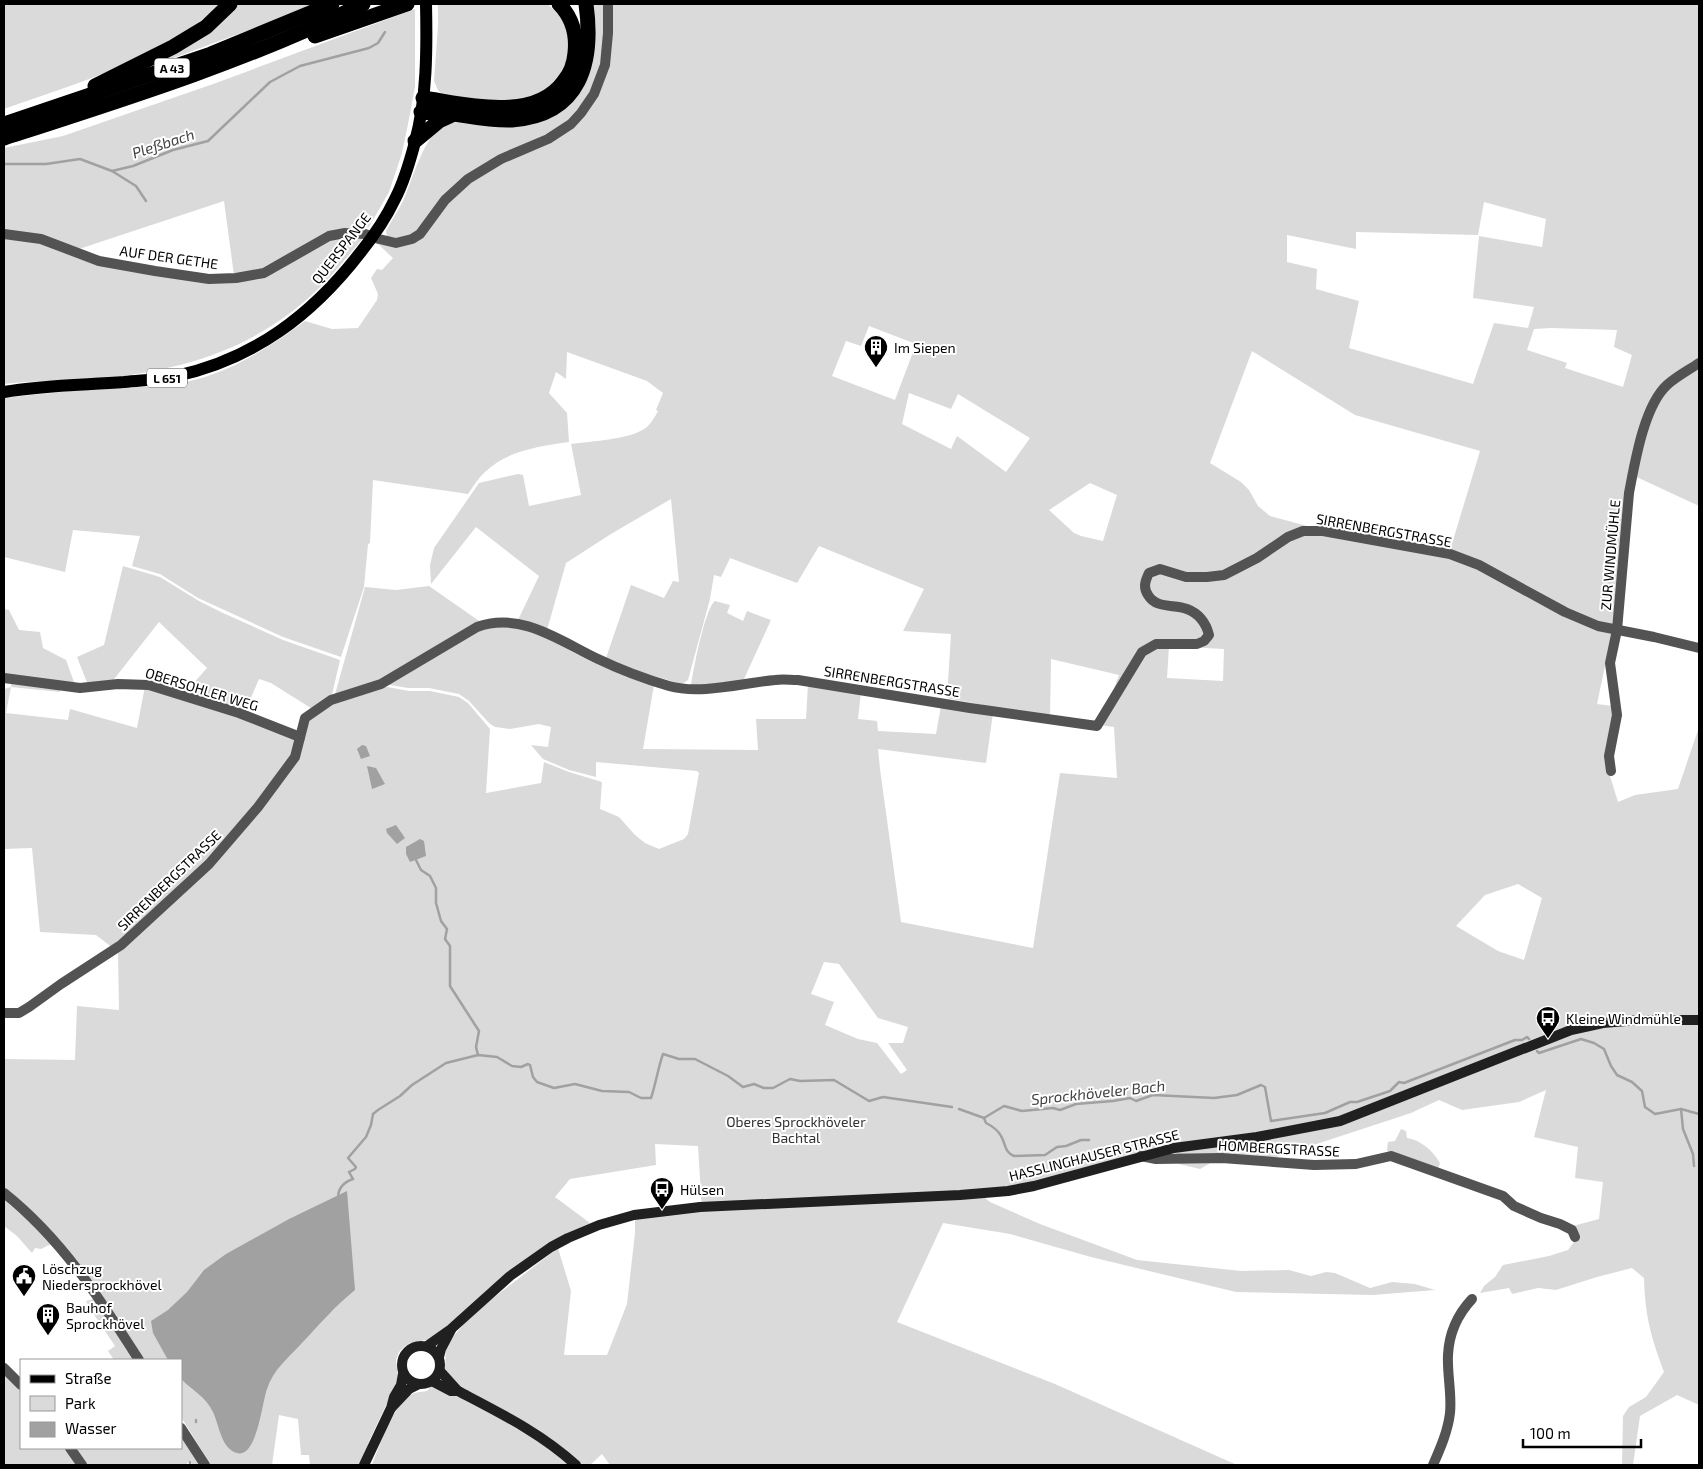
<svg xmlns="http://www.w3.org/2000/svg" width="1703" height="1469" viewBox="0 0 1703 1469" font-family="'Exo 2',sans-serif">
<rect width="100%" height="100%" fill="#fff"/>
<g fill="#dadada" fill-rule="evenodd">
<path d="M4 4H221C157 61 83 81 4 109Z"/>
<polygon points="232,4 313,4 260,26 130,74"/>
<polygon points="438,4 548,4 563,20 569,34 569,60 552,89 509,103 443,95 438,90 434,81 438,26"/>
<path d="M591 4H1699V506L1630 474 1627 491 1615 619 1597 704 1613 706 1615 714 1605 760 1618 802 1635 795 1678 789 1699 727V1405L1677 1395 1640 1416 1633 1465H1622L1623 1416 1629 1407 1646 1397 1664 1372C1651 1337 1645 1316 1644 1278L1632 1268 1597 1277 1556 1290 1538 1288 1512 1294 1509 1288 1480 1293 1484 1286 1495 1277 1503 1265 1549 1256 1568 1250 1574 1242 1568 1231 1573 1226 1599 1219 1603 1182 1575 1178 1578 1147 1534 1137 1546 1090 1519 1102 1462 1110 1439 1100 1411 1113 1268 1160 1221 1157 1200 1169 1179 1164 1175 1145C1128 1155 1083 1170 1036 1181 1011 1187 985 1190 960 1193L758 1200 732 1208 849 1205 983 1196 990 1202 1040 1224 1137 1260 1241 1271 1289 1270 1311 1276 1326 1272 1335 1273 1370 1288 1392 1282 1415 1284 1435 1290 1373 1295 1236 1292 1091 1257 1010 1234 943 1223 897 1322 1055 1384 1237 1465H610L602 1454 590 1465H372C377 1451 394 1408 405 1398 411 1393 419 1392 427 1391L445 1369 446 1345 463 1325 483 1306 558 1248 571 1291 564 1355H607L627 1304 635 1233V1218L669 1212 702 1210 698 1146 655 1144 656 1165 570 1179 555 1197 590 1223 549 1242 509 1271 432 1339 410 1343 404 1347 399 1352 396 1360 398 1376 397 1382 370 1439 360 1465H310L309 1455H301L298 1419 279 1415 272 1465H211L181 1417V1360H145C105 1298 64 1233 4 1188V1059L75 1060 77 1006 119 1010 118 952 96 935 40 932 32 848 4 849V689L11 687 12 677 4 673V609L9 610 19 630 40 632 43 648 66 660 74 682 59 684 60 692 11 687 6 713 68 720 70 709 137 728 145 686 189 702 195 700 239 714 299 738 294 755 264 796 266 798 297 758 307 718 331 703 382 686 409 691H430L459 697 468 703 490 729 486 793 541 783 544 762 569 772 602 782 600 809 619 817 635 835 645 843 659 849 684 839 688 834 699 773 697 771 596 762V777L569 770 543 759 531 745 548 747 551 727 539 724 510 729 495 727 489 723 469 701 459 694 429 688H408L384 684 481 628C525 619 555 644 592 662 612 671 633 678 654 685L643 749 758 750 756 719H806L808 684 861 692 858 719 877 721 878 731 936 734 941 706 993 713 986 763 878 749 880 769 901 922 1033 948 1060 773 1117 778 1114 727 1099 725 1109 708 1108 705 1119 675 1051 659 1050 718 947 698 951 634 903 631 924 589 819 546 797 583 730 558 721 577 714 575 710 599 688 680 682 684 640 672 606 658 631 585 664 598 673 581 679 582 671 499 611 534 566 563 547 630 518 620 539 576 476 527 431 584 430 565 434 548 479 483 518 474 523 475 529 506 581 495 571 444C591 441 631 440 647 427 651 423 655 417 658 411L656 410 663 393 647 381 567 352 566 379 556 372 549 393 567 413 569 442C540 446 506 451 485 472 478 478 473 487 468 494L373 480 370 543 368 544 364 587 341 657 283 637 198 598 160 574 132 566 140 536 73 530 65 572 4 557V398C34 395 65 391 95 389 129 387 165 388 198 379 238 368 272 345 305 321L332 329 358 328 377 300 378 294 371 278 377 269 382 270 393 258 378 244 397 247 418 239 451 198 470 181 489 167 539 147 571 130 591 105 605 75 609 48 604 50C601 78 587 108 565 126 534 150 493 153 464 179 456 186 448 193 442 201 427 219 415 247 387 237L386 231C391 221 398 211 403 201 412 181 424 136 443 125 454 118 479 126 491 127 573 132 601 77 591 4ZM1484 202 1546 219 1542 247 1479 236 1473 298 1534 307 1528 328 1494 323 1473 384 1349 348 1359 301 1316 289 1317 269 1287 262V235L1356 249V232L1478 235ZM869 326 916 344 895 400 832 376 846 341 861 346ZM1551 328 1617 330 1614 347 1632 355 1623 387 1565 368 1567 363 1527 350 1534 329ZM1252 351 1355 415 1480 451 1448 557 1352 540 1324 533H1308L1289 539 1255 562 1253 558 1286 534 1307 526 1270 516 1258 506 1249 490 1241 482 1210 463ZM909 393 951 409 958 394 1030 438 1006 472 957 436 951 449 902 424ZM1090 483 1117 495 1103 541 1081 536 1074 533 1049 510ZM1169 646 1224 649 1223 681 1167 678ZM1518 884 1542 898 1524 960 1498 951 1456 926 1485 895ZM824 962 839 964 878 1018 908 1027 903 1043H888L907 1070 901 1074 877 1043 858 1039 825 1025 834 1002 811 994ZM198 1350 205 1353 218 1364 219 1377 213 1389 207 1386 188 1370Z"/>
<polygon points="415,9 415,87 408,124 402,153 389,192 369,227 344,231 262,269 234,275 224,201 76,250 4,232 4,148 63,136 216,83"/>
<path d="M4 236 40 241 99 262 208 280 264 275 329 239 345 236 363 238C348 256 332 276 315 292 252 351 182 370 98 379 67 382 35 380 4 384Z"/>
<polygon points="123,566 160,577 199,601 223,613 283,640 340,660 331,699 314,710 271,683 259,679 244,714 184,694 207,668 159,622 111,683 88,685 77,657 104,645"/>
<polygon points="429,586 482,623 380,682 334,698 365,587 396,590"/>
<path d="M715 601 730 605 727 613 743 621 747 611 771 620 744 679 740 681 691 686C693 671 705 608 715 601Z"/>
<path d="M1401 1129 1406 1131 1407 1138C1421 1140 1433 1151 1440 1163L1438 1169 1390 1154 1387 1150 1388 1142 1395 1141Z"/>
<polygon points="4,1200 28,1220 51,1244 41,1249 35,1248 32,1253 17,1236 4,1226"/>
<polygon points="93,1299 98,1303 135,1360 114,1360 108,1351 115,1346 91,1310 86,1301"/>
<polygon points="4,1371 21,1387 21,1448 68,1448 80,1465 4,1465"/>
<polygon points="181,1434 201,1465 192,1465 191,1460 187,1463 187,1465 84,1465 72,1448 181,1448"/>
</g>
<g fill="#a1a1a1">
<polygon points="362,745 366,746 370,756 361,759 357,749"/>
<polygon points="367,766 376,768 385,784 372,789"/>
<polygon points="396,825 405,838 397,844 387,833 386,829"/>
<polygon points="420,839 424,841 426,856 410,862 406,854 406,847"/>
<path d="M347 1191 355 1290C335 1306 319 1325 301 1344 288 1358 273 1370 267 1389 262 1402 257 1459 237 1453 221 1449 219 1424 213 1412 206 1397 192 1390 181 1379V1360H168L153 1333 151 1321 168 1310 187 1292 204 1270 226 1254 289 1219Z"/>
</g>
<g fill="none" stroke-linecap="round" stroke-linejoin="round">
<g stroke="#a1a1a1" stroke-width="2.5">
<polyline points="4,164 46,164 80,159 112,171 133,166 173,150 208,141 270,82 300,66 369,48 378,43 385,32"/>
<polyline points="112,171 136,186 146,201"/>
<polyline points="416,860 421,870 430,876 436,888 436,903 441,921 447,929 445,939 450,946 450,986 479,1031 476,1047 478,1055"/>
<polyline points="1537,1051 1539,1053 1581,1039 1594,1043 1604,1049 1611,1066 1617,1075 1632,1082 1642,1091 1645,1107 1655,1114 1681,1109 1699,1114"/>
<polyline points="959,1109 984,1118 1004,1106 1022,1111 1053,1108 1060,1110 1076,1104 1113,1101 1130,1098 1136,1101 1153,1095 1214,1098 1237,1095 1261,1085 1265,1087 1271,1121 1325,1113 1350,1102 1357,1102 1390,1091 1399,1082 1404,1083 1515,1040 1522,1040 1527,1037 1529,1039"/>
<polyline points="1681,1109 1683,1129 1693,1154 1694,1166"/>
<path d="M984 1118 986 1123C992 1126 998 1130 1001 1136 1006 1144 1004 1152 1014 1156L1045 1155 1057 1147 1066 1146 1081 1140H1089"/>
<path d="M338 1198C338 1188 344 1182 353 1179L349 1172 355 1169 356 1167 348 1158 366 1137 371 1125 373 1114 378 1110 400 1096 412 1085 446 1063 478 1055 497 1057 512 1066 521 1067 528 1064 530 1065 533 1077 537 1082 554 1088 575 1084 602 1091 629 1092 641 1098H651C656 1083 658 1068 663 1054L679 1059H695L728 1076 743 1087 754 1084 764 1088H773L790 1079 800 1081 834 1080 869 1101 883 1097 952 1107"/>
<polyline points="196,1422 196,1420"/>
<polyline points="190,1465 190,1462"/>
</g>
<g stroke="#535353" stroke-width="10">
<polyline points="4,234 41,239 99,261 155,271 209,279 236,278 264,273 329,236 345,233 365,234 379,239 396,243 412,239 420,234 445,200 468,179 501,159 548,139 571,124 581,113 594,94 605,65 608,33 608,4"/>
<polyline points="4,678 80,688 118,684 149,685 239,713 300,737"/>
<path d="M1611 771 1609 756 1617 715 1610 663 1617 630 1629 493C1635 462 1644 406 1667 385 1677 376 1689 370 1699 363"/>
<path d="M4 1013H19L29 1007 61 984 121 945 209 864 258 807 295 757 305 718 331 700 381 684 477 627C521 611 560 641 598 659 621 670 645 679 669 686 701 695 742 683 775 680 782 679 790 680 798 680L970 708 1097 726 1142 652 1156 644H1197L1204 641 1209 635C1206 623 1200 614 1187 609 1174 604 1156 609 1148 595 1143 588 1145 581 1149 573L1160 569 1186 577H1207L1224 575 1257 558 1288 537 1303 531H1323L1450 554 1479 565 1565 612 1598 626 1654 637 1699 648"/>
<polyline points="1141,1156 1156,1159 1222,1158 1314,1165 1356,1164 1391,1156 1503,1196 1514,1206 1541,1218 1560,1224 1572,1230 1575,1237"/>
<polyline points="4,1368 21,1385"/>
<polyline points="70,1448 82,1465"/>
<path d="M1433 1465C1440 1449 1448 1431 1450 1413 1452 1394 1447 1374 1448 1355 1449 1334 1458 1314 1472 1299"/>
</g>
<g stroke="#535353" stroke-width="10">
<path d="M4 1193C62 1239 100 1299 139 1360"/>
<polyline points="181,1428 205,1465"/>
</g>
<g stroke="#202020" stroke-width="10">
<circle cx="421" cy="1365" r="19"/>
<polyline points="427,1346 451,1329 510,1276 551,1247 568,1238 599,1225 634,1215 700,1207 960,1195 1008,1191 1034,1186 1174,1148 1257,1137 1340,1121 1571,1030 1603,1023 1638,1020 1699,1020"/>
<polyline points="439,1357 441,1349 451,1330"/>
<polyline points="440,1371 458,1391"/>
<path d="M432 1381 451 1391H458C500 1413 541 1433 576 1465"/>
<polyline points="392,1407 409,1389 419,1384"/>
<polyline points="364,1465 391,1408 394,1397 401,1385 403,1374"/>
</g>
<path stroke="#000" stroke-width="12" d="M4 392C43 385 84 385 124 382 142 380 159 380 176 376 254 359 312 315 360 253 373 237 386 218 395 199 404 182 410 161 415 142 427 98 427 49 426 4"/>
<g stroke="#000" stroke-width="15">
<polyline points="315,36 407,4"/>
<polyline points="95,86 173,47 206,27 230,4"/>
<path d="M423 98C466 104 534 123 564 81 571 73 574 64 575 53 577 35 572 17 559 4"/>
<path d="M421 112C432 113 444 113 455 114 474 117 493 121 512 120 581 115 594 62 586 4"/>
<polyline points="4,124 211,54 332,4"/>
<path d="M4 138C125 99 249 60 363 4"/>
<polyline points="415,141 439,121 452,115"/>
</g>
</g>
<defs>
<g id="building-pin" transform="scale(1.25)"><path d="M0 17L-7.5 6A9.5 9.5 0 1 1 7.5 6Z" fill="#000" stroke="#fff"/><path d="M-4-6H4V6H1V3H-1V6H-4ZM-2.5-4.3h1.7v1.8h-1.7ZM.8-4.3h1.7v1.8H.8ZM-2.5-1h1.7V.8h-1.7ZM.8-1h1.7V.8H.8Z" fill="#fff"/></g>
<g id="bus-pin" transform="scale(1.25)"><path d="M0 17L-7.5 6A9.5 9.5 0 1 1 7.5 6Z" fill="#000" stroke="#fff"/><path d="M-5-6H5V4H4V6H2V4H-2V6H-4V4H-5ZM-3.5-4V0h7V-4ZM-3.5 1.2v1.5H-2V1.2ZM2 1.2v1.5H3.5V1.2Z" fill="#fff"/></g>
<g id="civic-pin" transform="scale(1.25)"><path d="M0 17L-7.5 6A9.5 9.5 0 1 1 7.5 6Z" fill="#000" stroke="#fff"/><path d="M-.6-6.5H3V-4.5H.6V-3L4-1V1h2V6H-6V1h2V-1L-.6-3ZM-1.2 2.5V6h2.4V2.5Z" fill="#fff"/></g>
</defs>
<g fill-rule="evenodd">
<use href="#building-pin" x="876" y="347"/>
<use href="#bus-pin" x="1548" y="1018"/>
<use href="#bus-pin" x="662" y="1189"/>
<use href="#civic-pin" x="24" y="1276"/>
<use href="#building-pin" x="48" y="1315"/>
</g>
<g text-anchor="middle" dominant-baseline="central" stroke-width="4" stroke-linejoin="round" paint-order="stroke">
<g fill="#fff" stroke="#4c4c4c" stroke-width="1">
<rect x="154.5" y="58.5" width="35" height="19" rx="4"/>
<rect x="147" y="368.5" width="40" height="19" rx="4"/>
</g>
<g font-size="12" font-weight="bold" fill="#000">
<text x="172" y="68">A 43</text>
<text x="167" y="378">L 651</text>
</g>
<g font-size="14" fill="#000" stroke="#fff">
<text transform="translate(341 248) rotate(-52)">QUERSPANGE</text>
<text transform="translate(169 257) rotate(8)">AUF DER GETHE</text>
<text transform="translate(1384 530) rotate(10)">SIRRENBERGSTRASSE</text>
<text transform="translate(1610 555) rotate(-85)">ZUR WINDMÜHLE</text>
<text transform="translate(892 681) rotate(9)">SIRRENBERGSTRASSE</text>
<text transform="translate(202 689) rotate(17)">OBERSOHLER WEG</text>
<text transform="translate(169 880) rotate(-44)">SIRRENBERGSTRASSE</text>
<text transform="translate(1279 1148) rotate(3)">HOMBERGSTRASSE</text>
<text transform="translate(1094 1155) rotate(-14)">HASSLINGHAUSER STRASSE</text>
</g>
<g font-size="14" fill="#000" stroke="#fff" text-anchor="start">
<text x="894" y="347">Im Siepen</text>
<text x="1566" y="1018">Kleine Windmühle</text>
<text x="680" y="1189">Hülsen</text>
<text x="42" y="1268">Löschzug<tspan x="42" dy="16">Niedersprockhövel</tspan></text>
<text x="66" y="1307">Bauhof<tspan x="66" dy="16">Sprockhövel</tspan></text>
</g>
<g font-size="14" fill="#313131" stroke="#fff">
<text x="796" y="1121">Oberes Sprockhöveler<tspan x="796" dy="16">Bachtal</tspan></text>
</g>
<g font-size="15" font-style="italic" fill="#424242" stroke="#fff">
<text transform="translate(163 143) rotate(-18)">Pleßbach</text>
<text transform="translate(1098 1092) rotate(-6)">Sprockhöveler Bach</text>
</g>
</g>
<rect width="1703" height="1469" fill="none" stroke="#000000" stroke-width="10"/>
<rect x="20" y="1359" width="162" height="90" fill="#ffffff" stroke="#999999"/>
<rect x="30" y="1375" width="25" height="8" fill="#000000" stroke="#999999"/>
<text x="65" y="1384" font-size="15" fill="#000000">Straße</text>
<rect x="30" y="1396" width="25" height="15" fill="#dadada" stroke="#999999"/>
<text x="65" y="1409" font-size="15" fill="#000000">Park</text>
<rect x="30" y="1422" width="25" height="15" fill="#a1a1a1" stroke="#999999"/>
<text x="65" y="1434" font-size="15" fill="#000000">Wasser</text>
<path d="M1523 1439v8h118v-8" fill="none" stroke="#000000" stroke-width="2.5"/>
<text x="1530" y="1439" font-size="15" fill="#000000" stroke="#ffffff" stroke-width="4" paint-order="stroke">100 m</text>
</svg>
